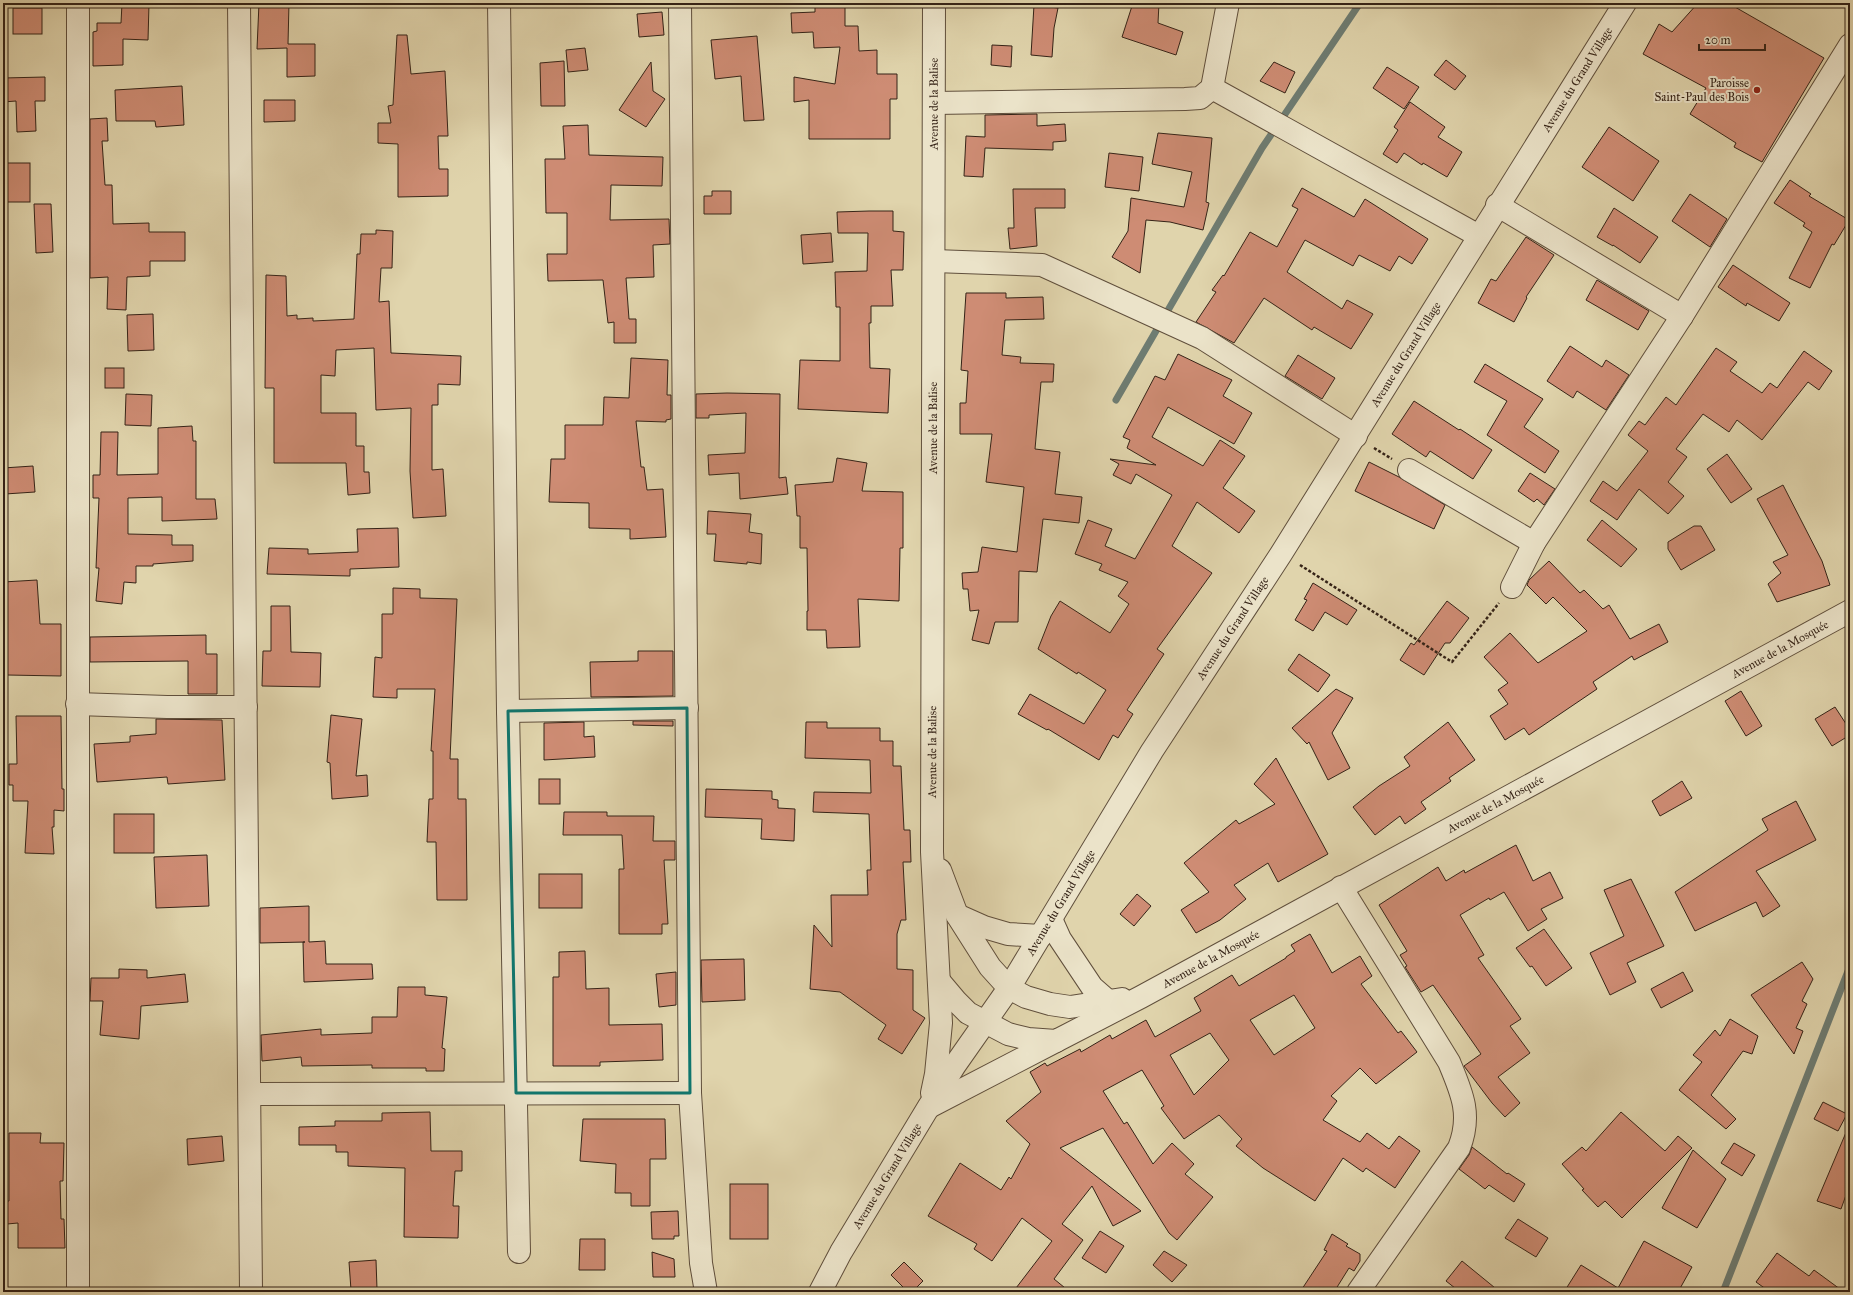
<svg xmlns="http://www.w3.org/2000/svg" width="1853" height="1295" viewBox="0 0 1853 1295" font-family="'IM FELL Great Primer',serif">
<rect width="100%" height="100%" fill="#e0d4ac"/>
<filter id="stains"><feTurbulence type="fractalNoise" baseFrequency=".005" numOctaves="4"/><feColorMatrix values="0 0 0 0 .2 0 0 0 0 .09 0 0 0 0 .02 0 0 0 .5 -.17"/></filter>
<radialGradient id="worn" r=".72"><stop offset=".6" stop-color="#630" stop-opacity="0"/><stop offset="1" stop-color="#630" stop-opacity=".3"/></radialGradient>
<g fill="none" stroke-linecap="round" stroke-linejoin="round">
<g stroke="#6e7c72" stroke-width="7">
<polyline points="1116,400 1262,148 1360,3"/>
<polyline points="1723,1292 1850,966"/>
</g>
</g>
<g fill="#ce8c74" stroke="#352317" fill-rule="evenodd">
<polygon points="122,3 149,4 148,40 123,39 123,65 93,66 93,32 97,31 97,23 121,23"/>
<polygon points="259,3 289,3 288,44 315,44 315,76 287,77 287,48 257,49"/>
<polygon points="815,3 845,3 845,26 858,26 859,51 877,50 877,74 897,74 897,99 890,99 890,139 809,139 809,100 794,102 794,77 835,84 840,47 814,48 813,32 792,33 791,13 815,12"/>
<polygon points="1133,3 1159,3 1158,23 1183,32 1176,55 1122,37"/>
<polygon points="1698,3 1728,3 1824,58 1762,162 1734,147 1736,143 1690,114 1706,88 1643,54 1659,24 1672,32"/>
<polygon points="1034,5 1058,8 1054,28 1052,57 1031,55"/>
<rect x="13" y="8" width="29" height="26"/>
<polygon points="662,12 664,35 639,37 637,14"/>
<polygon points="397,35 407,35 411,74 445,71 448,136 438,136 439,169 448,169 448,196 398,197 398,144 378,143 378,123 391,123 388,106 393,105"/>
<polygon points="757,36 764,120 744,121 741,76 715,79 711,40"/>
<polygon points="992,45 1012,46 1011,67 991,65"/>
<polygon points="585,48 588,70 568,72 566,50"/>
<polygon points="1446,60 1466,76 1455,90 1434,75"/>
<polygon points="564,61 565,106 541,106 540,63"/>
<polygon points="651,62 653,91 665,99 646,127 619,110"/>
<polygon points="1274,62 1295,72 1285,93 1260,81"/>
<polygon points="1387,67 1419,87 1404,109 1373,88"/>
<polygon points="45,77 45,101 35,101 36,131 17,132 16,101 3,102 3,78"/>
<polygon points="182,86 184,125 156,127 155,121 116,121 115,90"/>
<polygon points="264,100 295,100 295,121 264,122"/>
<polygon points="1410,102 1445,127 1438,137 1462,152 1447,177 1423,163 1422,165 1404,153 1397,163 1383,154 1398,130 1394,127"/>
<polygon points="1037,114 1037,126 1065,124 1066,141 1053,142 1053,150 985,148 983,177 964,176 966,136 985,137 985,115"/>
<polygon points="107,118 108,141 102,141 105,185 112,185 113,224 149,223 149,232 185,232 185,261 150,261 150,276 127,277 126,310 107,309 108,277 90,278 90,119"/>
<polygon points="588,125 589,155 663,157 662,186 611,185 610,220 669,219 670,244 653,245 654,277 626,278 629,319 636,319 636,343 614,343 614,322 608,323 603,280 548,281 547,254 567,254 567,213 546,213 545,159 565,159 563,126"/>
<polygon points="1609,127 1659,161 1633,201 1582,167"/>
<polygon points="1158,133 1212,138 1206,202 1209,203 1203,230 1170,222 1146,220 1140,273 1112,257 1128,231 1131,198 1184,207 1192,172 1152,164"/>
<polygon points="1109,153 1143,157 1139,191 1105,187"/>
<rect x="3" y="163" width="27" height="39"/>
<polygon points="1790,180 1811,194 1809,196 1849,220 1834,245 1832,244 1810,288 1789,278 1812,232 1803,226 1805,223 1774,203"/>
<polygon points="1302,188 1354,217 1365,199 1428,239 1412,264 1399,256 1390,271 1359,255 1353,266 1305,240 1287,272 1342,309 1347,300 1373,314 1351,349 1314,327 1312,330 1264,298 1234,343 1196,322 1216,292 1212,290 1223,275 1224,276 1250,232 1277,247 1298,209 1292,206"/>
<polygon points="1013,189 1065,189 1065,208 1035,208 1037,246 1010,249 1008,228 1014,228"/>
<polygon points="712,191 731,191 731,214 704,214 704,196 712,196"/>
<polygon points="1690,194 1727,219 1710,247 1672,221"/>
<polygon points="34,204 51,204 53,252 36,253"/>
<polygon points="1614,208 1658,237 1640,263 1613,245 1613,246 1597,237"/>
<polygon points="869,211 893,211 893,231 904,232 903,270 891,270 893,306 871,306 871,323 869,323 870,368 890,369 888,413 798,409 800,360 840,361 840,307 836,307 835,272 867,271 868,233 838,233 837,212"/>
<polygon points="376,230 393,231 392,268 381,268 379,302 389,301 391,353 461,356 460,385 438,384 438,405 432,405 432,470 443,469 446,516 413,518 410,471 411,408 376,410 374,348 336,350 335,376 321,375 321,413 356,413 356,446 364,446 364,472 369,472 370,493 348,495 346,463 274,463 274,388 265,388 266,275 286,276 287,316 297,315 297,319 313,318 313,321 354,319 357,254 360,254 361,234 376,234"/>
<polygon points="831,233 833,262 803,264 801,235"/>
<polygon points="1526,237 1554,255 1526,297 1527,298 1514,322 1478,303 1491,279 1496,281"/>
<polygon points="1733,265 1790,303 1779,321 1747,303 1746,306 1718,287"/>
<polygon points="1597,280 1649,311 1638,330 1586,300"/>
<polygon points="966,293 1006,293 1006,298 1043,297 1044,319 1005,320 1002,355 1021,357 1020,363 1054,364 1053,382 1041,382 1035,449 1060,452 1055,494 1082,497 1079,523 1043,519 1037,572 1019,571 1018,622 995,622 989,644 972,640 979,610 970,611 968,589 963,589 962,573 978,572 982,547 1017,552 1024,487 986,482 992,434 960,434 960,403 966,403 968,371 961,370"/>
<polygon points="153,314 154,350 128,351 127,315"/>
<polygon points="1570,346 1602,367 1606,360 1629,375 1606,410 1577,391 1573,398 1547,381"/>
<polygon points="1716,348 1737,362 1730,371 1762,393 1770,383 1777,388 1804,351 1832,371 1819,390 1808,382 1762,440 1737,420 1729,432 1703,414 1676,449 1687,457 1668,482 1684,496 1668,514 1639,489 1617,520 1590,501 1603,481 1617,491 1648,451 1628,435 1639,421 1645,425 1666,397 1676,405"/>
<polygon points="1178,354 1232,380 1223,396 1252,413 1234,444 1168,407 1152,437 1203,466 1220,440 1245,456 1223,488 1255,511 1239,533 1197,502 1172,546 1212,573 1157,649 1164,654 1127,710 1133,714 1118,738 1113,735 1099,760 1048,729 1047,730 1018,714 1030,694 1084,724 1106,690 1078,672 1077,674 1038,649 1051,616 1060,601 1110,633 1129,604 1118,596 1128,582 1099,570 1102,564 1075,554 1088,520 1112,529 1105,546 1135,559 1172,495 1136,474 1131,484 1113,475 1119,464 1110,459 1156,465 1127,448 1130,440 1123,437 1155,376 1165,380"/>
<polygon points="1298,355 1335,378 1322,399 1285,376"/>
<polygon points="631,358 668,360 667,395 671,395 671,419 666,420 666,422 636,421 641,467 644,467 647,490 663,489 666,537 630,539 630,529 589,528 589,503 549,502 551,459 565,459 565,425 603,425 604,397 629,398"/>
<polygon points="1485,364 1543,399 1524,427 1559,451 1545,473 1487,435 1507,401 1474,382"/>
<rect x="105" y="368" width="19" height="20"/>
<polygon points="727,393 780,394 779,478 786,477 788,494 740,499 739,473 709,475 708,455 745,453 746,413 709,415 709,418 696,418 696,394"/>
<polygon points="126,394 152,395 151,426 125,425"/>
<polygon points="1414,401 1459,430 1460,429 1492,450 1473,479 1430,451 1426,457 1392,434"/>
<polygon points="192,426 193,441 196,441 196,499 215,499 217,519 162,521 162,497 128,498 128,534 172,535 172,545 193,545 193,561 153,564 153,566 136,566 136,583 124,582 122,604 96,601 99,568 96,568 99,498 93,498 93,475 100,475 101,432 118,432 117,475 158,474 158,428"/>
<polygon points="1727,454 1752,489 1731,503 1707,469"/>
<polygon points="837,458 867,463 862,491 903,492 903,548 900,548 899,601 858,599 860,647 827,648 826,630 807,630 807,611 808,611 807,548 800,548 800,516 797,516 795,485 833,482"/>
<polygon points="1369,462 1399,477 1445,505 1434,529 1355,491"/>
<polygon points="33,466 35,492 5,494 3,468"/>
<polygon points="1530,473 1555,489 1544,505 1537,499 1534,502 1518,491"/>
<polygon points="1783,485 1822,561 1830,585 1777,602 1768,584 1781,573 1773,562 1788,555 1757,499"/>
<polygon points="708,511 751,514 749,532 762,534 761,564 747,562 747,564 714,561 716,534 707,534"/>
<polygon points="1602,520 1637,549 1621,567 1587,540"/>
<polygon points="1694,526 1701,526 1715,550 1681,570 1668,549 1668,542"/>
<polygon points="398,528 399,567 350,569 350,576 267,574 269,548 308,549 308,554 358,552 357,529"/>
<polygon points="1549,561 1580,593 1584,590 1603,609 1609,605 1630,639 1659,624 1668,642 1634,660 1632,656 1593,682 1597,689 1529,735 1524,728 1505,740 1490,716 1508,704 1498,690 1508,683 1484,657 1510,633 1538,663 1587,631 1553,597 1546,604 1527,585 1529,580"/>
<polygon points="37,580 40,624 61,624 61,676 7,675 7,648 3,648 3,582"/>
<polygon points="1313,583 1357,610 1347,625 1325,612 1313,631 1295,620 1307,600 1304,599"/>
<polygon points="393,588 420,589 420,598 457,599 450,759 458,759 458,799 466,799 467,900 437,900 436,842 427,842 429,799 433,799 433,751 431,751 435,689 397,689 397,698 373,697 375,657 382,658 382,614 393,614"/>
<polygon points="1447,601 1469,618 1450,643 1445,643 1424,675 1400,660 1411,643 1414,645"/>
<polygon points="271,606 290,606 291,652 321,653 320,687 262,686 263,651 271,651"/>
<polygon points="206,635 206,654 217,654 217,694 188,694 188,661 90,662 90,637"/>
<polygon points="638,651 673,651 673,696 591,697 590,662 638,661"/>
<polygon points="1299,654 1330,675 1318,692 1288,670"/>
<polygon points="1336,689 1353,698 1332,733 1350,768 1328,780 1309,742 1307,744 1292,728"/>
<polygon points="1741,691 1762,726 1746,736 1725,701"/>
<polygon points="1835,707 1850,730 1850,735 1832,746 1815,719"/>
<polygon points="331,715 362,719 356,776 367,775 368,796 332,799 330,763 327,762"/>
<polygon points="16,716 61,716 62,789 64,789 64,811 54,810 54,827 52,827 54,854 25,853 28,801 13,801 13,785 9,785 9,764 17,764"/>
<polygon points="156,719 222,720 225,780 168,784 167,777 97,782 94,744 130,742 130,736 156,734"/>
<polygon points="633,721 673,721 673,726 633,725"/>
<polygon points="584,722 584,737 594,736 595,757 544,760 544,723"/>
<polygon points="806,722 827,722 827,728 880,728 880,741 893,741 893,766 901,766 904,830 910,830 911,862 903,862 906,920 901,920 897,934 897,969 913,970 913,1010 925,1018 902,1054 878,1039 886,1025 840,992 810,989 814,925 832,947 831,895 868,895 867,870 871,870 869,814 813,812 814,792 871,793 870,760 805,758"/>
<polygon points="1448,722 1475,760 1449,778 1451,781 1421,802 1426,809 1405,824 1400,816 1375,835 1353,807 1379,786 1410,766 1404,757"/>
<polygon points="1276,758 1328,854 1278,882 1268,863 1234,885 1246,899 1220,920 1196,933 1181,910 1209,892 1184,863 1236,820 1239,824 1275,804 1254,784"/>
<rect x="539" y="779" width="21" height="25"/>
<polygon points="1682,781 1692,798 1660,816 1652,801"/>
<polygon points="706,789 772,791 772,799 778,800 778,808 795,809 794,841 761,839 762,819 705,817"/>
<polygon points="1796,801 1816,840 1756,871 1780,906 1763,917 1756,902 1695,931 1675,892 1768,830 1762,819"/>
<polygon points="564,812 607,812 607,816 654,816 653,841 675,841 675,860 664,860 668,924 662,924 662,934 619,934 619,869 624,869 622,835 563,835"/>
<rect x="114" y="814" width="40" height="39"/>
<polygon points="1516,845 1533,881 1550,872 1563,898 1541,909 1547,919 1528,931 1504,892 1490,900 1489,898 1460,915 1484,955 1478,958 1521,1019 1510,1026 1530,1053 1498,1077 1520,1103 1505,1117 1492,1103 1464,1066 1481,1054 1433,985 1421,992 1405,967 1407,966 1400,955 1407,951 1379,905 1438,867 1446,881 1464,870 1465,873"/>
<polygon points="207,855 209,906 156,908 154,857"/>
<rect x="539" y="874" width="43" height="34"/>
<polygon points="1631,879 1664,946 1627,963 1636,982 1610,995 1590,953 1624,936 1604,890"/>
<polygon points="1137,894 1151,906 1134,926 1120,914"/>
<polygon points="309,906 309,942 325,941 326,964 372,964 373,979 304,982 303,942 305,942 260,943 260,908"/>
<polygon points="1544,929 1572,968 1546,986 1532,966 1530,967 1516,948"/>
<path d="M1310 934 1332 973 1360 956 1372 976 1361 984 1398 1033 1401 1031 1417 1052 1376 1084 1360 1068 1331 1096 1337 1101 1323 1120 1360 1142 1367 1133 1389 1149 1399 1136 1420 1151 1395 1188 1366 1168 1363 1172 1343 1158 1315 1201 1263 1168 1236 1146 1242 1139 1219 1115 1184 1139 1161 1108 1164 1106 1142 1070 1103 1091 1124 1124 1127 1122 1153 1164 1172 1143 1194 1164 1185 1174 1213 1197 1177 1240 1169 1233 1103 1128 1060 1148 1141 1211 1113 1226 1092 1186 1062 1224 1083 1240 1054 1279 1070 1292H1013L1052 1241 1022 1218 992 1261 974 1249 977 1244 928 1216 960 1163 1001 1190 1009 1177 1011 1179 1030 1144 1006 1121 1041 1092 1030 1072 1045 1063 1047 1066 1080 1049 1081 1052 1110 1035 1112 1039 1146 1020 1155 1037 1201 1011 1194 998 1232 975 1239 986 1286 958V957L1295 951 1291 945ZM1294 995 1315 1028 1274 1055 1250 1020ZM1210 1033 1229 1060 1194 1095 1170 1055Z"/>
<polygon points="585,951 586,989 609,988 609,1025 662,1024 663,1060 600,1062 600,1066 553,1066 553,977 559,977 559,952"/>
<polygon points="744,959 745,1000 702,1002 701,960"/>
<polygon points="1802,962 1813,979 1802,1001 1807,1004 1796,1028 1803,1031 1794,1054 1751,995"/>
<polygon points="119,969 147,970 147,978 185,974 188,1002 141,1006 139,1039 100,1035 103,1001 90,1001 91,978 119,978"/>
<polygon points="676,972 676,1005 659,1007 656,974"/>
<polygon points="1683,972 1693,991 1661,1008 1651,989"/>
<polygon points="398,987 425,987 425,995 447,997 442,1048 445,1049 444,1071 426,1071 426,1068 372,1068 372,1065 302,1066 301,1057 262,1061 261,1035 321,1029 321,1035 372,1033 372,1017 397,1017"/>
<polygon points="1730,1019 1758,1036 1752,1054 1743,1051 1711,1095 1736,1119 1726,1129 1679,1090 1702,1062 1693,1055 1715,1030 1720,1036"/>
<polygon points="1823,1102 1847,1114 1838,1131 1814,1119"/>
<polygon points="430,1112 431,1151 462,1151 462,1171 455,1171 453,1206 459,1206 458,1238 404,1237 405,1168 348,1166 348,1152 336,1152 336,1145 299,1145 299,1127 335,1126 335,1121 382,1121 382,1113"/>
<polygon points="1621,1112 1665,1151 1678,1136 1692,1148 1622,1218 1605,1201 1598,1207 1582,1190 1584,1189 1562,1164 1582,1147 1586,1151"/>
<polygon points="583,1119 665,1119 666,1159 650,1159 650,1206 631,1206 631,1193 615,1193 616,1164 580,1161"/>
<polygon points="1850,1123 1850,1184 1841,1209 1817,1201"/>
<polygon points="9,1133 41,1133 40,1143 64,1143 63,1181 60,1181 61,1219 64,1219 65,1248 18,1248 18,1223 7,1224 6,1201 9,1201"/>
<polygon points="222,1136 224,1161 188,1165 187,1139"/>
<polygon points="1734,1143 1755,1155 1742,1176 1721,1163"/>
<polygon points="1472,1147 1507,1174 1508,1173 1525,1184 1514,1202 1489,1185 1485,1189 1459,1169 1469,1155"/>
<polygon points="1693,1150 1726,1179 1697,1228 1662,1208"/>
<rect x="730" y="1184" width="38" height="55"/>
<polygon points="678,1211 679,1236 674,1236 674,1239 652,1239 651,1212"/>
<polygon points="1518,1219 1548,1238 1536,1257 1505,1238"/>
<polygon points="1100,1231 1124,1246 1106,1273 1082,1258"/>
<polygon points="1332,1234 1348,1244 1346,1246 1360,1254 1360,1261 1354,1271 1349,1268 1334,1292 1300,1292 1327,1251 1324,1250"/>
<polygon points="580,1239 605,1239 605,1270 579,1270"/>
<polygon points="1644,1241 1692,1267 1678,1292 1564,1292 1581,1265 1618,1288"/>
<polygon points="1164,1251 1187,1265 1172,1282 1153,1265"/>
<polygon points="652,1252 674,1259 675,1277 653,1277"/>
<polygon points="1777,1253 1809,1276 1814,1270 1844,1292 1770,1292 1756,1282"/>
<polygon points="376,1260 377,1289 351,1290 349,1262"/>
<polygon points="1462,1261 1500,1292 1460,1292 1446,1281"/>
<polygon points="904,1262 923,1281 912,1292 908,1292 891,1275"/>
</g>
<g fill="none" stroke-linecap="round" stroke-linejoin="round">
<g stroke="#604f3c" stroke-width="24">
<g id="minor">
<polyline points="78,3 78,1292"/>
<polyline points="239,3 251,1292"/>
<polyline points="499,3 508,711 519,1252"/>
<polyline points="680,3 690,1093 701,1263 706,1292"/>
<polyline points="1212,88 1479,236"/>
<polyline points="934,103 1185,99 1200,98 1212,88 1228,3"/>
<polyline points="1497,205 1682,316"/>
<polyline points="934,261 1042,265 1202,338 1356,436"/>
<polyline points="1409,470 1534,543"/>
<polyline points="1512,587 1534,543 1682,316 1850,45"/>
<polyline points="77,704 167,707 246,707"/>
<polyline points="508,711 687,708"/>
<polyline points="940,870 957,915 990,967 1009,988 1026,997 1050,1004 1070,1007 1122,999"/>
<path d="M1341 887 1449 1062C1462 1093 1472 1115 1459 1148L1358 1292"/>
<polyline points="957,915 984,927 1008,934 1041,936"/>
<polyline points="1051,919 1060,939 1092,987 1108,1001"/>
<path id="s1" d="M940 982 956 1001 968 1013 1008 1034 1028 1039 1056 1041 1141 997 1850 611"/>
<path id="s2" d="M932 1093 936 1074 941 1023 932 852 934 3"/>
<polyline points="250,1094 690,1093"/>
<polyline points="929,1107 1056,1041"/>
<path id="s3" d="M820 1292 841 1252 928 1108 955 1065 1009 988 1152 751 1281 554 1625 3"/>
</g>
</g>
<g stroke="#352317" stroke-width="2.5" stroke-dasharray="3 2" stroke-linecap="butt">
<polyline points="1374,448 1392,459"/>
<polyline points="1300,565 1452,662 1499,603"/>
</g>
<use href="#minor" stroke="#ebe3c9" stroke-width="22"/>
</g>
<path fill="none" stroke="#0f766e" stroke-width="3" stroke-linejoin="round" d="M687 708 690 1093H516L508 711Z"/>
<circle fill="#8f2418" stroke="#ebe3c9" stroke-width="1.5" cx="1757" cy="90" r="4"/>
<g text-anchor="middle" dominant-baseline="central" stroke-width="4" stroke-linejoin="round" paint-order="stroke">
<g font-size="12" fill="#352317" stroke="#ebe3c9">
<text stroke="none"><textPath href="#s3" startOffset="1430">Avenue du Grand Village</textPath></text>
<text stroke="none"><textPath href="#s2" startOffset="990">Avenue de la Balise</textPath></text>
<text stroke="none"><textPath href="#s3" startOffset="1106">Avenue du Grand Village</textPath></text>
<text stroke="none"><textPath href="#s2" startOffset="666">Avenue de la Balise</textPath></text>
<text stroke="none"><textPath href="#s3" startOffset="782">Avenue du Grand Village</textPath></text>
<text stroke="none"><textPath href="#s1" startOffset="959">Avenue de la Mosquée</textPath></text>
<text stroke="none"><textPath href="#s2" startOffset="342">Avenue de la Balise</textPath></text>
<text stroke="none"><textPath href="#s1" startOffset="635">Avenue de la Mosquée</textPath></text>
<text stroke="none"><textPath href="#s3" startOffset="458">Avenue du Grand Village</textPath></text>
<text stroke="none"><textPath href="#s1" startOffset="311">Avenue de la Mosquée</textPath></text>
<text stroke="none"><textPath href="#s3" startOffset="134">Avenue du Grand Village</textPath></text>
</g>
<g font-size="12" fill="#352317" stroke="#ebe3c9" text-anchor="end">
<text x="1749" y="83">Paroisse<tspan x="1749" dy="14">Saint-Paul des Bois</tspan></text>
</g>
</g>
<rect width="1853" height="1295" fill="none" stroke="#e0d4ac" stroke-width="16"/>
<rect x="4" y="4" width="1845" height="1287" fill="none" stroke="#352317" stroke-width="2"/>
<rect x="8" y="8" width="1837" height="1279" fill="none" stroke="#352317"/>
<path d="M1699 44v6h66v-6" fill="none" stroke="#352317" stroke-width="2"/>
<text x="1705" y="44" font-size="12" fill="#352317" stroke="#ebe3c9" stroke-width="3" paint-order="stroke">20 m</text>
<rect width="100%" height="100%" filter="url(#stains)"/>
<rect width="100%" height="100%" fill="url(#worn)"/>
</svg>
